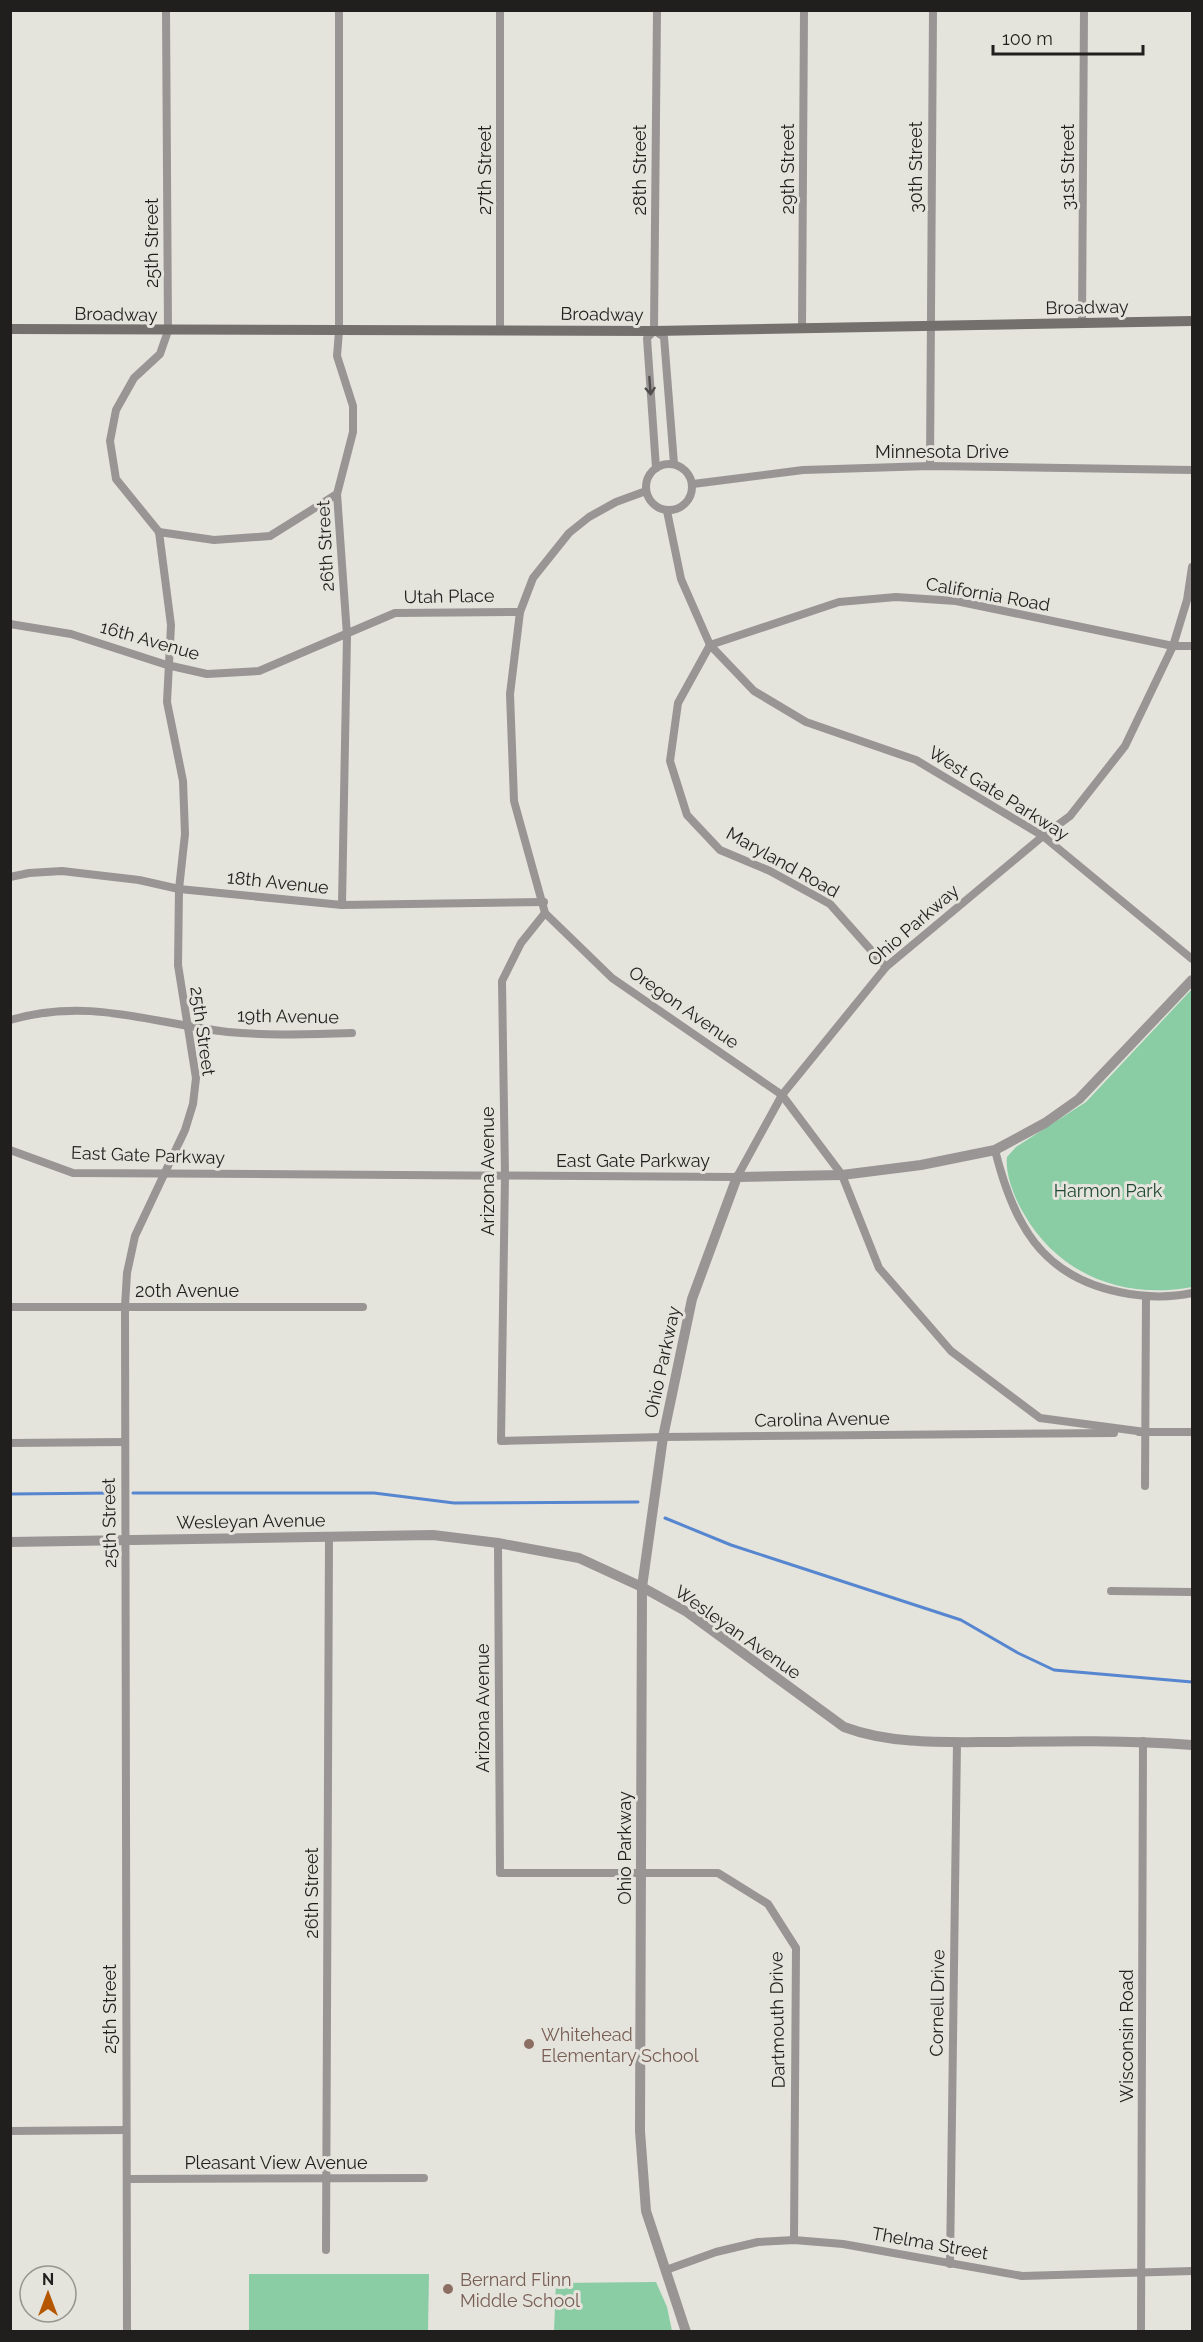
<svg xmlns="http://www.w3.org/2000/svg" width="1203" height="2342" viewBox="0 0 1203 2342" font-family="Raleway,sans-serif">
<rect width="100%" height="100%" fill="#e4e3dc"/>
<g fill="#8acda5">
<path d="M1192 989V1287C1124 1300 1059 1275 1024 1214 1015 1199 1005 1175 1007 1157L1016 1147 1086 1102Z"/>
<polygon points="249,2274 429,2274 428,2331 249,2331"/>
<polygon points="656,2282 667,2307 672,2331 554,2331 556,2283"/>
</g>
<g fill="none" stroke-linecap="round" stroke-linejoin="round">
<g stroke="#5686d0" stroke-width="3">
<polyline points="133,1493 374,1493 454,1503 638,1502"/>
<polyline points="10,1494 115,1493"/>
<polyline points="665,1518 731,1545 961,1620 1018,1653 1054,1670 1192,1682"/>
</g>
<g stroke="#989594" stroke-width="8">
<polyline points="339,10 339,331 337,356 353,406 353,432 337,494 347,635 342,905"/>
<polyline points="1082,324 1084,10"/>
<polyline points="802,328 804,10"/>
<polyline points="500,329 500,10"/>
<polyline points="654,331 657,10"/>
<polyline points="654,331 647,338 656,468"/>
<polyline points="655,331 664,337 674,464"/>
<circle cx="669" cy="487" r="23"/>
<polyline points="930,466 933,10"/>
<polyline points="693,484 803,470 930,466 1192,470"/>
<polyline points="646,491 616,502 589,517 569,533 533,578 520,612 510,694 514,801 545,913 612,978 782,1095 842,1175 879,1268 951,1351 1040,1418 1145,1432"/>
<polyline points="667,511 681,579 710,645 754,691 806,722 916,760 1043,836 1192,959"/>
<polyline points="159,532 214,540 270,536 337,494"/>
<polyline points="10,624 71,634 167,665 207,674 259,671 395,613 520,612"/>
<polyline points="10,877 29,873 62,871 139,880 179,889 342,905 544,902"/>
<polyline points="545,913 521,943 502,981 505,1175 501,1441 663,1437 1114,1433"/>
<polyline points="886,967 830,904 770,871 720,850 687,815 670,761 678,703 710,645 839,602 896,597 956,601 1173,646 1192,646"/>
<path d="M10 1020C91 997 149 1023 228 1032 269 1036 311 1034 352 1033"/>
<polyline points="10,1150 73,1173 737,1177 782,1095 886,967 1043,836 1070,816 1125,746 1173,646 1187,600 1192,567"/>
<path d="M995 1150C1013 1223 1041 1276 1119 1292 1143 1297 1169 1298 1192 1293"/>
<polyline points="10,1307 363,1307"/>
<polyline points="1139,1432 1192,1432"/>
<polyline points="10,1443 124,1442"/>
<polyline points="1145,1486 1146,1296"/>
<polyline points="498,1543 500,1873 718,1873 768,1904 796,1948 794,2240"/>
<polyline points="1111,1591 1192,1592"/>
<polyline points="10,2131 125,2130"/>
<polyline points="128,2179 424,2178"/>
<polyline points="326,2250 329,1536"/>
<polyline points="950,2264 957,1742"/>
<polyline points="666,2270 716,2252 758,2242 794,2240 843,2244 1022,2276 1192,2271"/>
<polyline points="127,2332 125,1306 127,1273 135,1236 185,1130 193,1104 196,1078 178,965 179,889 185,834 183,781 167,702 171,625 159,532 116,479 110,441 116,410 134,378 160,354 168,331 166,10"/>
<polyline points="1141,2332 1143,1741"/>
</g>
<g stroke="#989594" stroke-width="10">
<path d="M10 1542 433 1535 498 1543 579 1558 642 1587 687 1612 844 1727C892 1745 948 1742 999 1742 1063 1741 1128 1740 1192 1745"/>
<polyline points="686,2332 646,2211 640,2131 642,1587 663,1437 692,1299 737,1177 842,1175 921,1165 995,1150 1045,1123 1079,1099 1192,980"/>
</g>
<polyline stroke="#74706e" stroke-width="10" points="10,329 654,331 1192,321"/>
</g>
<defs><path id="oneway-shaft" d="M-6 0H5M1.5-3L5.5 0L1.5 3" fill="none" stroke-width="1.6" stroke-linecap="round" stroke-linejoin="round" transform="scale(1.5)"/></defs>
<use stroke="#504e4d" href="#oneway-shaft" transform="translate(650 386) rotate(86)"/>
<g fill="#8d6e63" stroke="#e4e3dc" stroke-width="2">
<circle cx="529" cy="2044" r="6"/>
<circle cx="448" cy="2289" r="6"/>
</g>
<g text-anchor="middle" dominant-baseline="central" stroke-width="6" stroke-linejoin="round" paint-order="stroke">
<g font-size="18" fill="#201f1d" stroke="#e4e3dc">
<text transform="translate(915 167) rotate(-90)">30th Street</text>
<text transform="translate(1067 167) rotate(-90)">31st Street</text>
<text transform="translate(787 169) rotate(-90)">29th Street</text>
<text transform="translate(484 170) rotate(-90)">27th Street</text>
<text transform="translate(639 170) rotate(-90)">28th Street</text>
<text transform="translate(151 243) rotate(-90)">25th Street</text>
<text transform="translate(1087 307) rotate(-1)">Broadway</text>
<text transform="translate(116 314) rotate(1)">Broadway</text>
<text transform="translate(602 314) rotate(1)">Broadway</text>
<text x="942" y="451">Minnesota Drive</text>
<text transform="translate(325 546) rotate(-93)">26th Street</text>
<text transform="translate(988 594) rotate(10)">California Road</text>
<text transform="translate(449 596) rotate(-1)">Utah Place</text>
<text transform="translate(150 640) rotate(16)">16th Avenue</text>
<text transform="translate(999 793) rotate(32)">West Gate Parkway</text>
<text transform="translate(783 862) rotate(29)">Maryland Road</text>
<text transform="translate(278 882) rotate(6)">18th Avenue</text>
<text transform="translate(913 925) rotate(-41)">Ohio Parkway</text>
<text transform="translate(684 1007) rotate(35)">Oregon Avenue</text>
<text transform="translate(288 1016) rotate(1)">19th Avenue</text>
<text transform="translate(203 1031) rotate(82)">25th Street</text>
<text transform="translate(148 1155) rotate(2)">East Gate Parkway</text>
<text x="633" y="1160">East Gate Parkway</text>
<text transform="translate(487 1171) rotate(-90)">Arizona Avenue</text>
<text x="187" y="1290">20th Avenue</text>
<text transform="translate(662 1362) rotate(-78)">Ohio Parkway</text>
<text transform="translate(822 1419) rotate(-1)">Carolina Avenue</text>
<text transform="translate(251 1521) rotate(-1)">Wesleyan Avenue</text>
<text transform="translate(109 1523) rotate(-91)">25th Street</text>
<text transform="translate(738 1632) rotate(35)">Wesleyan Avenue</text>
<text transform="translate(482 1708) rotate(-90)">Arizona Avenue</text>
<text transform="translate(624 1848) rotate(-90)">Ohio Parkway</text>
<text transform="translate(311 1893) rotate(-90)">26th Street</text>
<text transform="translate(937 2003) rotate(-89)">Cornell Drive</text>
<text transform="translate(109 2009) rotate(-90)">25th Street</text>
<text transform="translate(777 2020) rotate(-91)">Dartmouth Drive</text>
<text transform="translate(1126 2036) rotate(-90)">Wisconsin Road</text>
<text x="276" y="2162">Pleasant View Avenue</text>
<text transform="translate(930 2243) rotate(10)">Thelma Street</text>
</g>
<g font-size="18" fill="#1e4831" stroke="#e4e3dc">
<text x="1108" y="1190">Harmon Park</text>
</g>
<g font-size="18" fill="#785e54" stroke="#e4e3dc" text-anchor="start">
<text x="541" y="2034">Whitehead<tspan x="541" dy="21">Elementary School</tspan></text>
<text x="460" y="2279">Bernard Flinn<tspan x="460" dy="21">Middle School</tspan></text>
</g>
</g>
<rect width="1203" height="2342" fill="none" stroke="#201f1d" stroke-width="24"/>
<g transform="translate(48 2294)"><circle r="28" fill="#e4e3dc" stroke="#969590" stroke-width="1.5"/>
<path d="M0-4.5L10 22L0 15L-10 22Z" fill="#b45700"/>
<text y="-9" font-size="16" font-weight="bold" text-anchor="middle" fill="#201f1d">N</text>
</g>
<path d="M993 45v9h150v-9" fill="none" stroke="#201f1d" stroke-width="3"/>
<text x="1002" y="45" font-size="18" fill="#201f1d" stroke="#e4e3dc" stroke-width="4.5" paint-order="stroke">100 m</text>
</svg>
